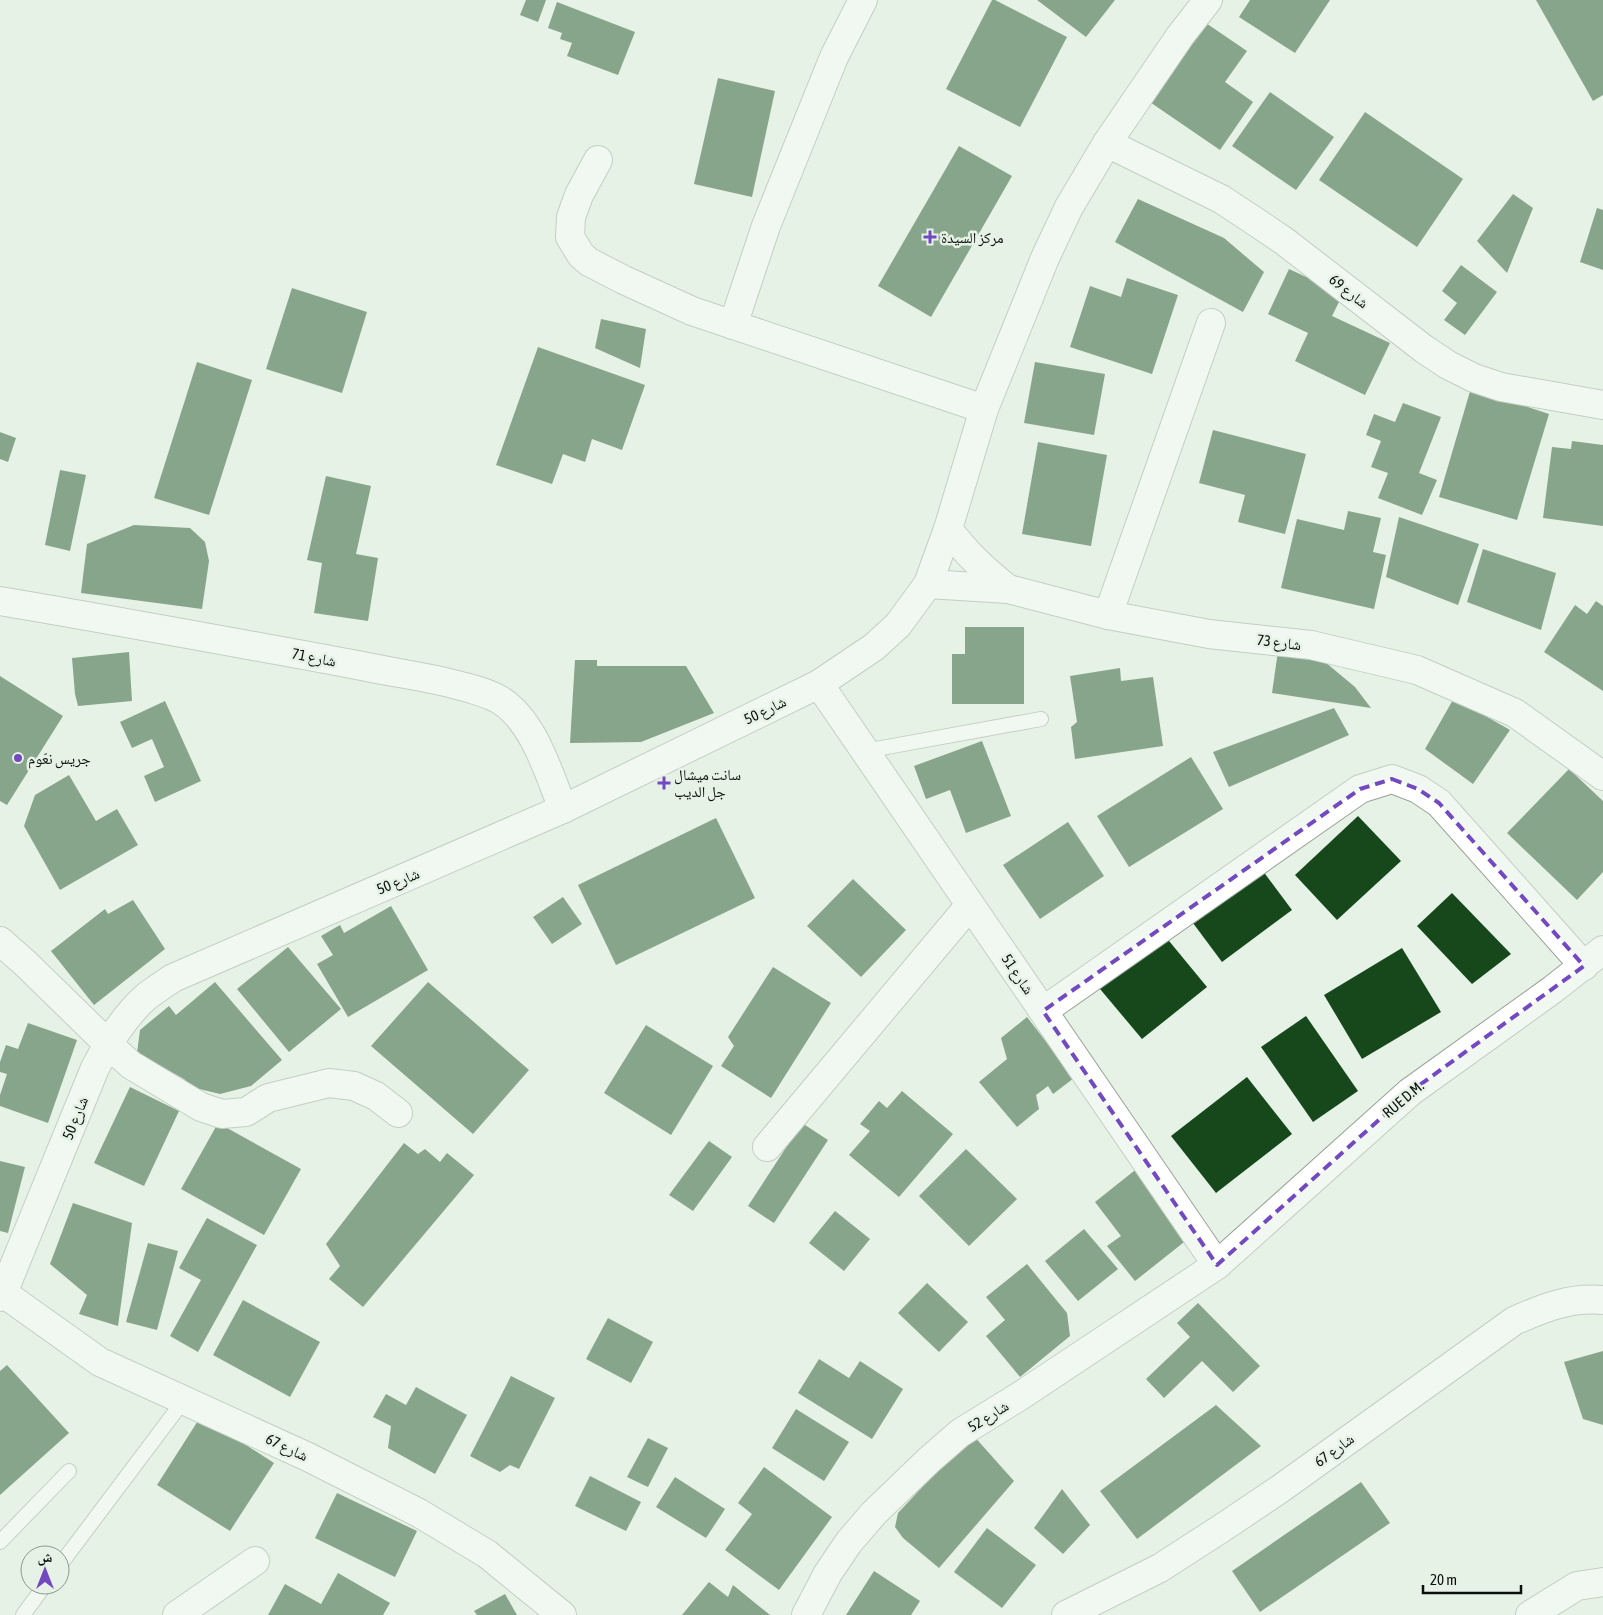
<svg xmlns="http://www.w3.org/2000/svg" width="1603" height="1615" viewBox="0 0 1603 1615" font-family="'Asap Condensed','Noto Naskh Arabic',sans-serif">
<rect width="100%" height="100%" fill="#e6f2e6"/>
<g fill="#16481c">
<polygon points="526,0 546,0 538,22 520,15"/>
<polygon points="992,0 995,0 1067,37 1020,127 946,89"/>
<polygon points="1037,0 1115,0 1086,37"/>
<polygon points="1250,0 1330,0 1295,53 1239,17"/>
<polygon points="1536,0 1603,0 1603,95 1593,101"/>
<polygon points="557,2 635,32 618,75 567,56 572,43 560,39 562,33 548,28"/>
<polygon points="1200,19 1247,51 1225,82 1253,102 1220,150 1144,98"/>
<polygon points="718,78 775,91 752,197 694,184"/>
<polygon points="1270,92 1334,137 1296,190 1232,146"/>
<polygon points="1365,112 1463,179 1417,247 1319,180"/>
<polygon points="959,146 1012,176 931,317 878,286"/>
<polygon points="1513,194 1533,208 1507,273 1477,241"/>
<polygon points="1138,199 1224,238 1264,272 1243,312 1115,242"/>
<polygon points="1597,208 1603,210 1603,270 1580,262"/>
<polygon points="1461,265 1497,292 1465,335 1444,320 1457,303 1442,291"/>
<polygon points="1289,269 1343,294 1332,316 1390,343 1365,395 1295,361 1308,333 1268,314"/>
<polygon points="1127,278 1178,295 1152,374 1070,347 1090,286 1121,297"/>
<polygon points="292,288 367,312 342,393 266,369"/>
<polygon points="601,319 646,329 640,368 595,348"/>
<polygon points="538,347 645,385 622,450 592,439 585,462 563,454 552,484 496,465"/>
<polygon points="197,362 252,380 209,515 154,498"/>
<polygon points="1035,362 1105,374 1094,435 1024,423"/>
<polygon points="1471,388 1549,414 1517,520 1439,497"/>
<polygon points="1403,403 1441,417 1419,473 1437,480 1422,515 1378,498 1388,473 1371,467 1381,441 1366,435 1374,414 1395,422"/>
<polygon points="1213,430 1306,454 1285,534 1238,522 1245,495 1199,483"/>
<polygon points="0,432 16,438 8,462 0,459"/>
<polygon points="1572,441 1603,445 1603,526 1543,518 1552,447 1571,449"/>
<polygon points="1038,442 1107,455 1091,546 1022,534"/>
<polygon points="60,470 86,475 70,551 45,545"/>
<polygon points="326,476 371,486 356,554 378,558 368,621 314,613 322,563 307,560"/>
<polygon points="1348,511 1381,518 1373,552 1386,555 1374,609 1281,588 1297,519 1344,530"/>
<polygon points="1399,517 1479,544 1458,605 1386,577"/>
<polygon points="134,525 190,528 205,542 209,561 202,609 81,593 87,544"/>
<polygon points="1483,549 1556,573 1541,630 1467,602"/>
<polygon points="1596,601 1603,606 1603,691 1544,652 1575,605 1587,614"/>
<polygon points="965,627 1024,627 1024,704 952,704 952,654 965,654"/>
<polygon points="1278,651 1319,657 1355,687 1371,708 1272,693"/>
<polygon points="129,652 132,701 78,706 75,694 72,658"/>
<polygon points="575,660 597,660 597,666 686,666 714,713 641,742 570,743"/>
<polygon points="1120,668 1121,681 1153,677 1163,746 1075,759 1071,727 1077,722 1070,676"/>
<polygon points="0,676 63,716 7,805 0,801"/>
<polygon points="1454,698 1510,730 1473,784 1425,749"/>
<polygon points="165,701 201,781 155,802 144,776 164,767 152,739 132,748 120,722"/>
<polygon points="1334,708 1349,735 1229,787 1213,752"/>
<polygon points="982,741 1011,816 966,833 950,790 926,799 914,766"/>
<polygon points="1191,757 1223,809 1129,867 1097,816"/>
<polygon points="1569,769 1603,801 1603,872 1577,900 1507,833"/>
<polygon points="69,775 96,821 117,809 138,845 60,890 24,826 35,795"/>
<polygon points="1358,816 1401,861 1337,920 1295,875"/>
<polygon points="716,818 755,898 616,965 578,885"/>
<polygon points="1068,822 1104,876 1040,919 1003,865"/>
<polygon points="1260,867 1292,910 1222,962 1190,919"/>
<polygon points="853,879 906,930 861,977 807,926"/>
<polygon points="1452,893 1511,954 1472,984 1417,926"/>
<polygon points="563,897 582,924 552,944 533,917"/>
<polygon points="133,900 165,949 94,1005 51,951 105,909 108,914"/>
<polygon points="391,906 428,970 348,1017 317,964 333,955 321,936 340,925 344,933"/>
<polygon points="1160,930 1207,987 1142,1039 1095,983"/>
<polygon points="288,947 341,1009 289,1052 237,989"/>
<polygon points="1402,948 1441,1012 1362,1059 1324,995"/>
<polygon points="773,967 831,1003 771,1098 721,1066 734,1046 728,1037"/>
<polygon points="215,982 282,1060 251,1086 220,1094 191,1087 184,1079 137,1053 140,1030 169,1006 176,1015"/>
<polygon points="428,982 529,1070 473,1134 371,1046"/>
<polygon points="1306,1016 1358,1091 1313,1122 1261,1047"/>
<polygon points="1027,1017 1074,1078 1053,1094 1048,1086 1036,1095 1039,1109 1017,1127 979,1082 1007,1059 1001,1038"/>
<polygon points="28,1023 77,1040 48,1123 0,1106 0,1095 7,1074 0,1072 0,1062 6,1045 18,1049"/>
<polygon points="646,1025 713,1066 671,1135 604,1093"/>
<polygon points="1247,1077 1292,1134 1216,1193 1171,1136"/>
<polygon points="130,1087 179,1111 144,1186 94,1163"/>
<polygon points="902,1091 953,1134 899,1197 849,1155 870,1131 860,1124 879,1101 887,1108"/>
<polygon points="218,1123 301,1169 264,1235 181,1189"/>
<polygon points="802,1123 828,1140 774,1223 748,1206"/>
<polygon points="709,1141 732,1157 693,1211 669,1195"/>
<polygon points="404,1143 418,1154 425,1149 440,1162 447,1153 474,1175 363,1307 329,1279 340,1266 326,1244"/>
<polygon points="966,1149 1017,1199 969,1246 919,1196"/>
<polygon points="0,1161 25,1167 8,1233 0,1231"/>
<polygon points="1139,1167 1193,1235 1135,1281 1107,1246 1121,1236 1095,1202"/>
<polygon points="73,1203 132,1223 118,1326 79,1314 87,1295 50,1264"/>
<polygon points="835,1211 870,1239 844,1271 809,1243"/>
<polygon points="207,1218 257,1245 198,1352 170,1336 201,1280 179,1268"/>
<polygon points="1084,1229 1118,1269 1078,1301 1045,1261"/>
<polygon points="148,1243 178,1251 157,1330 126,1322"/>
<polygon points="1027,1264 1067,1313 1070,1336 1020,1377 986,1336 1005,1320 986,1297"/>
<polygon points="927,1283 968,1322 939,1352 898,1313"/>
<polygon points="243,1300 320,1342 290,1397 213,1355"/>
<polygon points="1198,1303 1260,1366 1233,1392 1202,1361 1164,1398 1146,1379 1190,1337 1177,1323"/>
<polygon points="608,1318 653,1342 631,1383 586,1359"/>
<polygon points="1603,1351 1603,1425 1583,1419 1564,1362"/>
<polygon points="819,1359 849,1378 860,1361 903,1389 872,1439 798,1393"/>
<polygon points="7,1365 69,1433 0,1495 0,1371"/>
<polygon points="511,1376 555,1398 519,1469 510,1465 500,1472 470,1456"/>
<polygon points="416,1387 467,1415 435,1474 388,1448 391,1426 373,1417 386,1394 406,1405"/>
<polygon points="1216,1405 1261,1446 1137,1539 1100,1491"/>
<polygon points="796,1409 849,1442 824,1481 772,1448"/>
<polygon points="201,1416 274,1463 230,1531 157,1485"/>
<polygon points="972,1434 1014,1481 939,1568 903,1538 895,1527 898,1513"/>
<polygon points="648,1438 668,1448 648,1487 627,1477"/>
<polygon points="764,1467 832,1517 779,1590 725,1550 752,1514 738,1503"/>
<polygon points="590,1476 641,1502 626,1531 575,1506"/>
<polygon points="675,1477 725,1509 706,1538 656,1507"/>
<polygon points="1361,1482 1390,1523 1260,1612 1232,1571"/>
<polygon points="1062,1489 1090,1525 1063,1554 1034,1528"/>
<polygon points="337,1493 417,1531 395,1577 315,1538"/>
<polygon points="987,1528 1036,1565 1002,1608 954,1572"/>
<polygon points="874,1571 920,1601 911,1615 846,1615"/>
<polygon points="338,1573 390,1603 383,1615 268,1615 285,1584 321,1604"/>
<polygon points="709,1582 728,1597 733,1585 770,1615 682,1615"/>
<polygon points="505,1594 517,1615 477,1615 474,1611"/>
</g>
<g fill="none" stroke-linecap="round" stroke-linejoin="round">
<g stroke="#9aa49a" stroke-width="16">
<g id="lane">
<polyline points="865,751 1041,719"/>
<polyline points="0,1542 69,1471"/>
<polyline points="60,1565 184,1400"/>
<polyline points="23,1615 45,1585"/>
</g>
</g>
<g stroke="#9aa49a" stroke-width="30">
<g id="street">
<polyline points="598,160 579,195 571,217 570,237 581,255 589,262 624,280 692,311 984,409"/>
<polyline points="733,325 766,226 834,57 863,0"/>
<path d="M0 601C119 621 238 643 357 665 389 672 422 676 453 684 469 688 486 692 500 700 534 721 549 774 563 809"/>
<polyline points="1108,615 1211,323"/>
<polyline points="819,684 1217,1265"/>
<polyline points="0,941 25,963 108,1044 131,1065 201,1107 222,1114 246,1112 268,1098 329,1083 354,1086 376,1096 398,1113"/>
<polyline points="1043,1011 1360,789 1392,779 1418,789 1439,803 1584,966"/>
<polyline points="767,1147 970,905"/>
<polyline points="177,1615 255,1561"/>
<polyline points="806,1615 828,1573 849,1542 874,1513 929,1460 960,1433 1020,1396 1217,1265 1410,1092 1552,990 1603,950"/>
<polyline points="1530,1615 1577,1586 1603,1582"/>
</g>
</g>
<g stroke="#9aa49a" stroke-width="30">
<g id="secondary">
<polyline points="1107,143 1221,199 1253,220 1284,241 1424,349 1448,365 1474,378 1501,387 1603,405"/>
<path d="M948 529C967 554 984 570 1008 589"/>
<polyline points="928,584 1008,589 1108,615 1209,634 1311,645 1417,670 1515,713 1603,776"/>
<polyline points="3,1293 100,1362 308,1457 419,1513 487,1554 562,1615"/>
<path d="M0 1297 3 1293 95 1068C109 1042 124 1016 147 996 155 990 164 984 173 978L563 809 819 684 874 647 898 625 928 584 948 529 984 409 1045 258 1069 207 1107 143 1180 36 1208 0"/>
<path d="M1066 1615 1160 1568 1222 1528 1280 1489 1514 1321C1543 1308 1570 1297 1603 1300"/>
</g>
</g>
<use href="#lane" stroke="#fff" stroke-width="14"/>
<use href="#street" stroke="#fff" stroke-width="28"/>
<use href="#secondary" stroke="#fff" stroke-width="28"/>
</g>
<path d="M0 0H1603V1615H0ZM1392 779 1418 789 1439 803 1584 966 1410 1092 1217 1265 1043 1011 1360 789Z" fill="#e6f2e6" fill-opacity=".55" fill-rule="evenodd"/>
<path fill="none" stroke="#7349c2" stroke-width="4" stroke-dasharray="10 6" stroke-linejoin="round" d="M1392 779 1418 789 1439 803 1584 966 1410 1092 1217 1265 1043 1011 1360 789Z"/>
<g fill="#7349c2" stroke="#e6f2e6" stroke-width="2">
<path d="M927.5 229.5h5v5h5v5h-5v5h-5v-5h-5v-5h5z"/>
<circle cx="18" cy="758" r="5"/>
<path d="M661.5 775.5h5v5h5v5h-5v5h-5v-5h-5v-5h5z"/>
</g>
<g text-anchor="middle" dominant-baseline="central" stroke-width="5" stroke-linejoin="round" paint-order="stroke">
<g font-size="15" fill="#0c100c" stroke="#e6f2e6" text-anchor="start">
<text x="941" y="237">مركز السيدة</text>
<text x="28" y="758">جريس نعّوم</text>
<text x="674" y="774">سانت ميشال<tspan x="674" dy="17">جل الديب</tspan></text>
</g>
<g font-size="15" fill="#0c100c" stroke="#e6f2e6">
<text transform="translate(1349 291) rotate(38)">شارع 69</text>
<text transform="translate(1279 642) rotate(7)">شارع 73</text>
<text transform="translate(314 657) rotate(11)">شارع 71</text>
<text transform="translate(765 710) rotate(-26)">شارع 50</text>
<text transform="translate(398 881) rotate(-23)">شارع 50</text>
<text transform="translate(1018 974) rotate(56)">شارع 51</text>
<text transform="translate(1403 1099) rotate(-40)">RUE D.M.</text>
<text transform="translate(75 1118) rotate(-68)">شارع 50</text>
<text transform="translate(988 1416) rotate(-32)">شارع 52</text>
<text transform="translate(287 1447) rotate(25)">شارع 67</text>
<text transform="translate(1334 1450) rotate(-36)">شارع 67</text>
</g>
</g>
<g transform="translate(45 1570)"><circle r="24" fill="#e6f2e6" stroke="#8f988f"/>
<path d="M0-4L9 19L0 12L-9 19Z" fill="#7349c2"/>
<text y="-8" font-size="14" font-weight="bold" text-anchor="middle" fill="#0c100c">ش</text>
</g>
<path d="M1423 1585v8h98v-8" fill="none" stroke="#0c100c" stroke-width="2.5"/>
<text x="1430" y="1585" font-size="15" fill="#0c100c" stroke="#e6f2e6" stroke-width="4" paint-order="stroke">20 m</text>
</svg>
